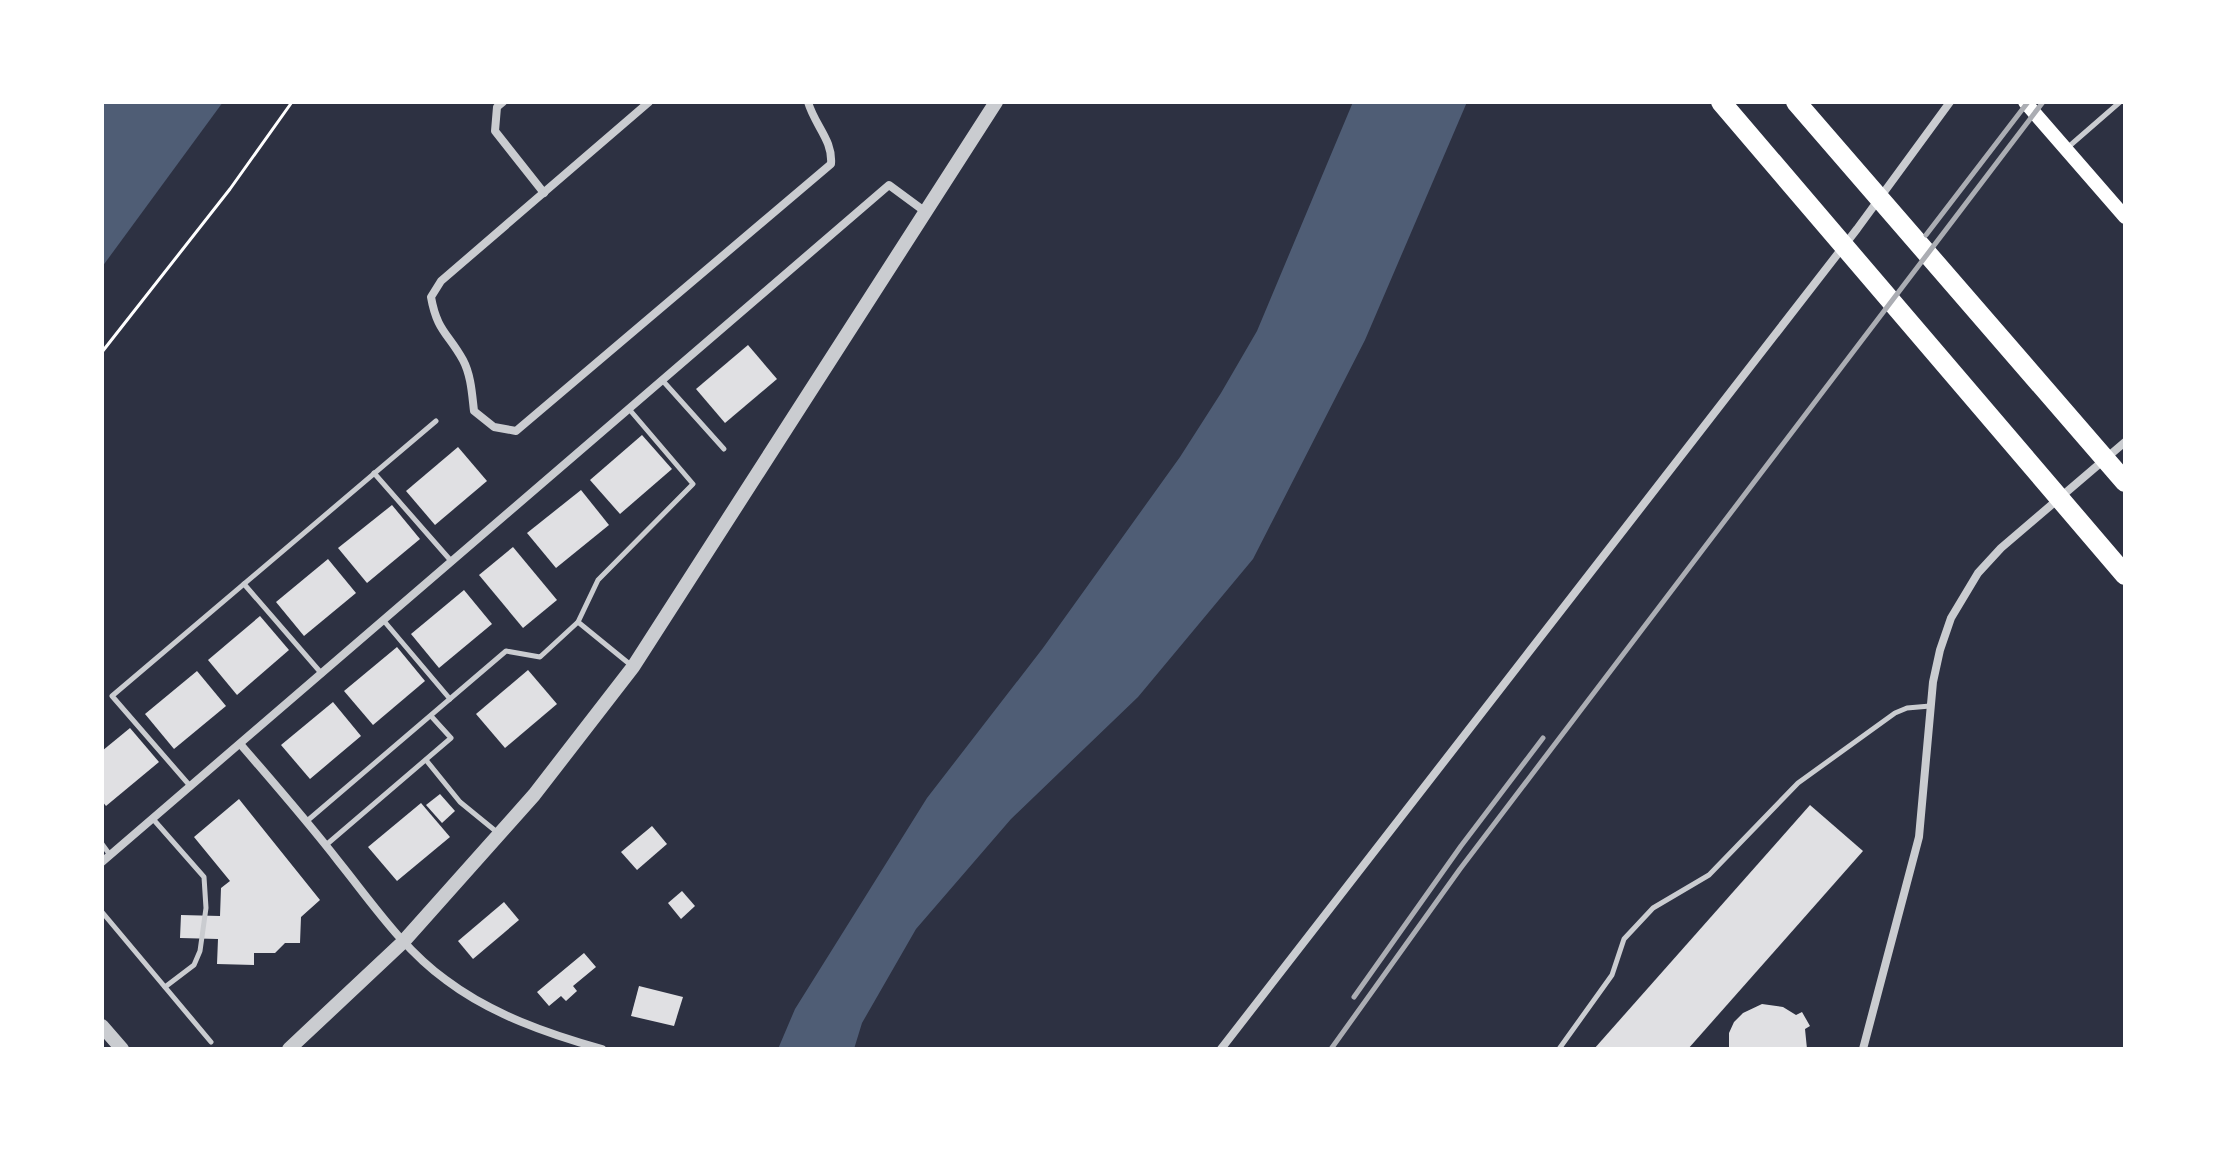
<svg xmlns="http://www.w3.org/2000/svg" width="2227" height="1151" viewBox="0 0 2227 1151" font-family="'Noto Sans',sans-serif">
<rect width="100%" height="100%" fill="#2d3142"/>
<g fill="#4f5d75">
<polygon points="102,102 223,102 102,267"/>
<polygon points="1353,102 1467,102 1365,340 1253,559 1138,697 1011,819 916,929 862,1023 854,1049 778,1049 795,1009 927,798 1043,648 1180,457 1221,393 1257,331"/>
</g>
<g fill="#e0e0e3">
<polygon points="748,345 777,379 725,423 696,389"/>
<polygon points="642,435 672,469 620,514 590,480"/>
<polygon points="458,447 487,481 435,525 406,491"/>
<polygon points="581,490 609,525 556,568 527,533"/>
<polygon points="392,505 420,539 367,583 338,548"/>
<polygon points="513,547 557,600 523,628 479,575"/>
<polygon points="328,559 356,593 304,636 276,602"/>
<polygon points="464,590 492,624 439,668 411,634"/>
<polygon points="260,616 289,650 237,695 208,660"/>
<polygon points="397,647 425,681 373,725 344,691"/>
<polygon points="528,670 557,704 505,748 476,714"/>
<polygon points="197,671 226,706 174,749 145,714"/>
<polygon points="333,702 361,736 310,779 281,745"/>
<polygon points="130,728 159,762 106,806 102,801 102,751"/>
<polygon points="440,794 455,811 442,823 426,805"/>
<polygon points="239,799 320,900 301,917 300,943 285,943 275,953 254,953 254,965 217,964 218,939 180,938 181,915 220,916 221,888 230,881 194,837"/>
<polygon points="421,803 450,837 397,881 368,847"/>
<polygon points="1810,805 1863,851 1688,1049 1594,1049"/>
<polygon points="652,826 667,844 637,870 621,852"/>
<polygon points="682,891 695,906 681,919 668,903"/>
<polygon points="504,902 519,920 473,959 458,941"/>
<polygon points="584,953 596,967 573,986 577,991 566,1001 561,996 549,1006 537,992"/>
<polygon points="639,986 683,997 674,1026 631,1016"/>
<polygon points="1762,1004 1783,1007 1796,1015 1802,1012 1810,1026 1805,1029 1807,1049 1729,1049 1729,1033 1734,1022 1743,1013"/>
</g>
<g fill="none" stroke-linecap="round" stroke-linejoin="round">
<polyline stroke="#fff" stroke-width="3" points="102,352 230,189 292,102"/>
<g stroke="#caccd0" stroke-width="5">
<polyline points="2066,149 2120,102"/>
<polyline points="663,381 724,449"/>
<polyline points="374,473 452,562"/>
<polyline points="244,584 322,674"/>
<polyline points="384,621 450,699"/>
<polyline points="578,622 598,580 693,484 629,409"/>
<polyline points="426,760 460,802 498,833"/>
<polyline points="191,787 112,696 436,421"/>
<polyline points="153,819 204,877 206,908 200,951 194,965 165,987"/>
<polyline points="307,821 506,651 540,657 578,622 632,666"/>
<polyline points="102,844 110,855"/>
<polyline points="326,845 451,738 431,716"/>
<polyline points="102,912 211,1042"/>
<polyline points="1559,1049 1612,975 1624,939 1653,908 1709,875 1798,783 1895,713 1907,708 1930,706"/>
</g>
<g stroke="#caccd0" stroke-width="8">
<polyline points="503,102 497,107 495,131 544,193"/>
<path d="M649 102 441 281 431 297C437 331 448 333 463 360 471 375 472 394 474 411L494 427 516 431 831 164C833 140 815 126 808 102"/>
<path d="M241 745C274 783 308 822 339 862 372 903 403 949 446 980 491 1014 548 1034 602 1049"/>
<polyline points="102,862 889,185 927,213"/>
<polyline points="1221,1049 1857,229 1950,102"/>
<polyline points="1863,1049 1919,837 1933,682 1940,650 1951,618 1978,573 2001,548 2125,442"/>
</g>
<g stroke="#caccd0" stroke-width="14">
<polyline points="102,1026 122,1049"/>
<polyline points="289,1049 403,942 534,795 633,667 996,102"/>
</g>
<polyline stroke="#fff" stroke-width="14" points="2025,102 2125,217"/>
<g stroke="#fff" stroke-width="20">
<polyline points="1721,102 2125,575"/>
<polyline points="1796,102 2125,482"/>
</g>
<g stroke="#abadb3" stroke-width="5">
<polyline points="1926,235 2028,102"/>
<polyline points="1354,997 1461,846 1543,738"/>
<polyline points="1331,1049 1460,869 2043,102"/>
</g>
</g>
<rect width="2227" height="1151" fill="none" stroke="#ffffff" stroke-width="208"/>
</svg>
